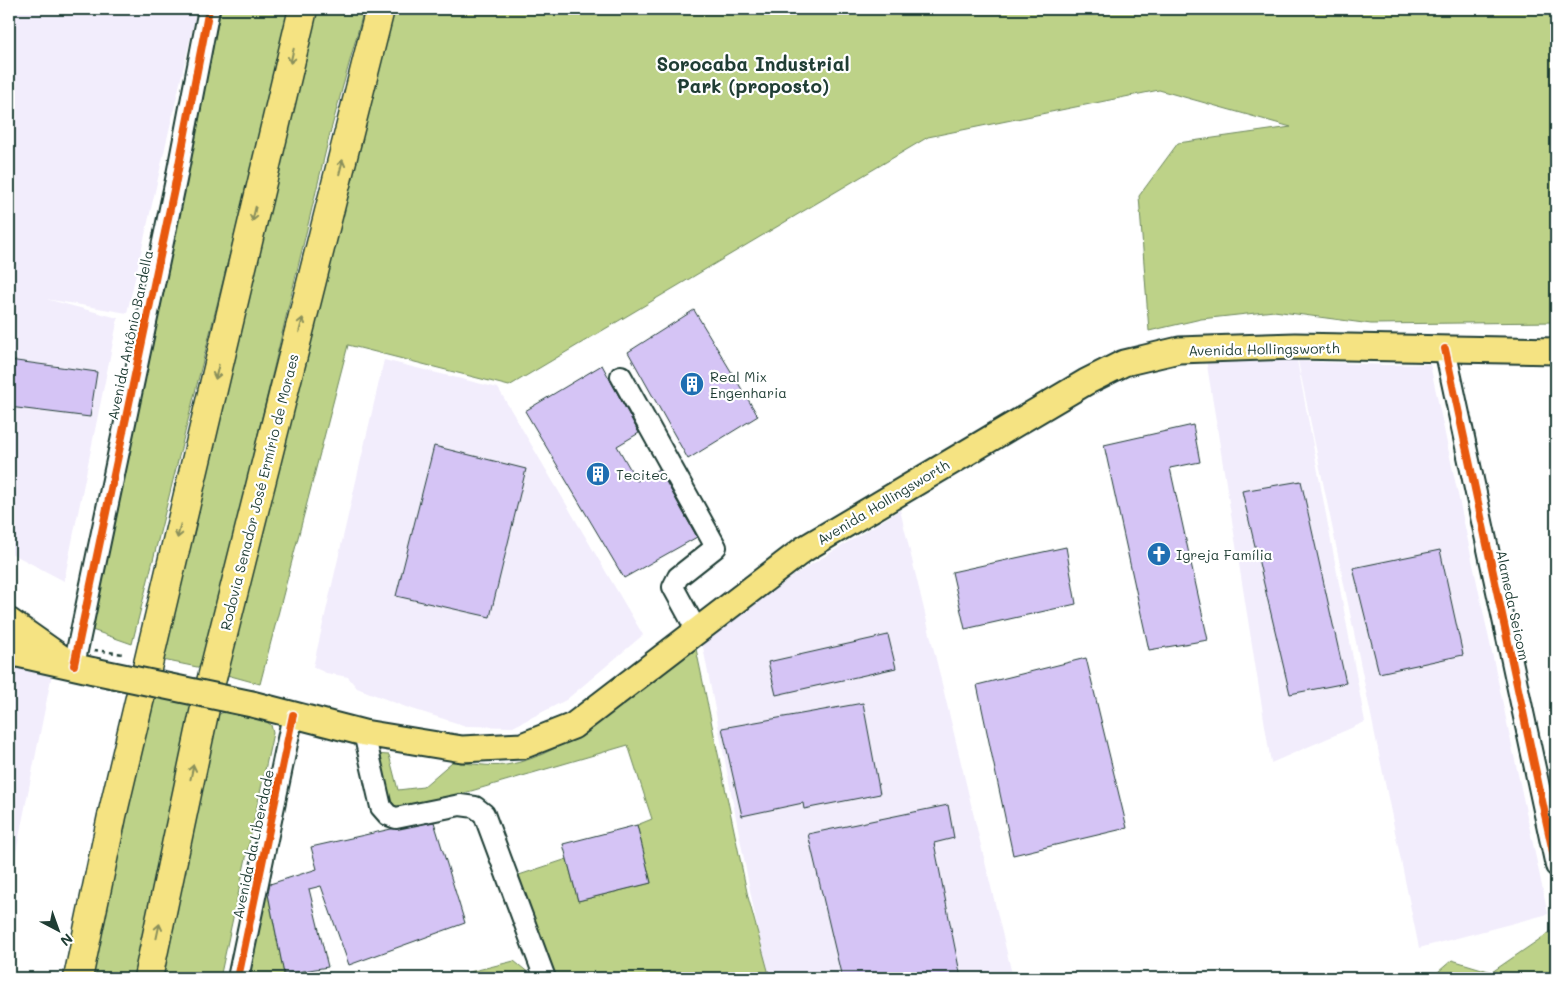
<svg xmlns="http://www.w3.org/2000/svg" width="1565" height="987" viewBox="0 0 1565 987" font-family="Mali,sans-serif">
<rect width="100%" height="100%" fill="#fff"/>
<filter id="ink" filterUnits="userSpaceOnUse"><feTurbulence type="fractalNoise" baseFrequency=".02" numOctaves="2"/><feDisplacementMap in="SourceGraphic" scale="10" xChannelSelector="R" yChannelSelector="G"/><feConvolveMatrix kernelMatrix="1 2 1 2 8 2 1 2 1" color-interpolation-filters="sRGB"/></filter>
<g filter="url(#ink)">
<g fill="#f2edfc">
<polygon points="9,9 197,9 127,313 46,299 118,318 64,581 9,552"/>
<polygon points="1296,355 1365,722 1271,763 1206,359"/>
<polygon points="384,360 498,388 643,635 566,700 513,727 466,726 406,707 357,688 348,677 326,673 313,667"/>
<polygon points="1298,361 1385,365 1430,364 1548,914 1419,948"/>
<polygon points="900,510 1013,978 767,978 702,642 799,572"/>
<polygon points="9,666 52,674 9,887"/>
</g>
<g fill="#bdd288" stroke="#6e885e">
<polygon points="221,9 291,9 132,644 92,630"/>
<polygon points="313,9 364,9 329,137 202,668 158,659"/>
<polygon points="393,9 1556,9 1556,322 1371,324 1274,311 1201,319 1149,331 1139,196 1178,143 1291,127 1159,90 928,137 509,386 348,345 260,684 227,675"/>
<path d="M695 644 748 897 770 978H552L513 877 567 859 578 901 651 883 637 825 652 819 628 745 396 813 385 803 374 754 389 755 398 790 423 787 452 762C469 763 489 767 506 765 570 756 645 684 695 644Z"/>
<polygon points="147,693 198,704 141,978 88,978"/>
<polygon points="224,712 265,721 271,725 273,733 220,978 163,978 215,721 217,715"/>
<polygon points="266,885 284,974 271,978 246,978"/>
<polygon points="1556,928 1556,978 1431,978 1452,960 1492,972"/>
<polygon points="514,961 535,978 445,978"/>
</g>
<g fill="#d5c4f5" stroke="#1f3d34">
<polygon points="694,310 758,416 688,459 628,352"/>
<polygon points="9,360 97,372 90,417 9,407"/>
<polygon points="602,365 639,433 617,446 637,481 659,469 697,537 624,578 525,411"/>
<polygon points="1193,425 1200,462 1170,468 1208,640 1149,650 1104,445"/>
<polygon points="434,446 526,469 490,617 396,596"/>
<polygon points="1301,481 1346,683 1290,694 1242,491"/>
<polygon points="1066,547 1076,604 965,629 952,572"/>
<polygon points="1440,550 1463,655 1379,673 1353,568"/>
<polygon points="888,635 896,668 776,695 768,662"/>
<polygon points="1086,658 1127,828 1013,855 977,685"/>
<polygon points="863,703 880,794 804,809 803,803 742,816 722,728"/>
<polygon points="948,805 954,838 934,843 961,978 842,978 808,834"/>
<polygon points="434,822 465,923 349,965 321,886 309,889 328,967 284,974 268,894 270,884 317,869 311,847 391,829"/>
<polygon points="637,825 651,883 578,901 563,844"/>
</g>
<g fill="none" stroke-linecap="round" stroke-linejoin="round">
<g stroke="#1f3d34" stroke-width="24">
<g id="minor">
<polyline points="1445,349 1556,866"/>
<polyline points="621,376 716,547 678,577 673,587 697,631"/>
<polyline points="74,665 176,180 209,9"/>
<polyline points="364,733 381,807 388,815 396,818 460,805 475,807 484,814 545,978"/>
<polyline points="238,978 293,715"/>
</g>
</g>
<g stroke="#1f3d34" stroke-width="29">
<g id="major">
<polyline points="9,621 63,659"/>
<polyline points="9,652 94,671"/>
<polyline points="252,704 364,733 462,749 522,746 573,726 804,549 1086,382 1124,363 1179,350 1295,346 1556,351"/>
</g>
</g>
<g stroke="#1f3d34" stroke-width="31">
<g id="highway">
<polyline points="78,978 112,816 303,9"/>
<polyline points="148,978 208,694 380,9"/>
</g>
</g>
<polyline stroke="#1f3d34" stroke-width="2.5" stroke-dasharray="4 4" stroke-linecap="butt" points="94,650 124,654"/>
<use href="#minor" stroke="#fff" stroke-width="20"/>
<use href="#major" stroke="#f5e382" stroke-width="25"/>
<use href="#highway" stroke="#f5e382" stroke-width="28"/>
<g stroke="#1f3d34" stroke-width="29" stroke-linecap="butt">
<polyline id="major-bridge" points="94,671 252,704"/>
</g>
<use href="#major-bridge" stroke="#f5e382" stroke-width="25"/>
<g stroke="#fff" stroke-width="11">
<g id="cycleway">
<polyline points="1445,349 1556,866"/>
<polyline points="74,665 176,180 209,9"/>
<polyline points="238,978 293,715"/>
</g>
</g>
<use href="#cycleway" stroke="#e8590c" stroke-width="8"/>
</g>
<defs><path id="oneway-shaft" d="M-6 0H5M1.5-3L5.5 0L1.5 3" fill="none" stroke-width="1.6" stroke-linecap="round" stroke-linejoin="round" transform="scale(1.25)"/></defs>
<g stroke="#8a905b">
<use href="#oneway-shaft" transform="translate(292 56) rotate(103)"/>
<use href="#oneway-shaft" transform="translate(341 167) rotate(-76)"/>
<use href="#oneway-shaft" transform="translate(254 214) rotate(103)"/>
<use href="#oneway-shaft" transform="translate(301 325) rotate(-76)"/>
<use href="#oneway-shaft" transform="translate(217 372) rotate(103)"/>
<use href="#oneway-shaft" transform="translate(179 531) rotate(103)"/>
<use href="#oneway-shaft" transform="translate(192 772) rotate(-78)"/>
<use href="#oneway-shaft" transform="translate(158 931) rotate(-78)"/>
</g>
</g>
<defs>
<g id="building-disc" transform="scale(1.25)"><circle r="9.5" fill="#1f6fb2" stroke="#fff"/><path d="M-4-6H4V6H1V3H-1V6H-4ZM-2.5-4.3h1.7v1.8h-1.7ZM.8-4.3h1.7v1.8H.8ZM-2.5-1h1.7V.8h-1.7ZM.8-1h1.7V.8H.8Z" fill="#fff"/></g>
<g id="church-disc" transform="scale(1.25)"><circle r="9.5" fill="#1f6fb2" stroke="#fff"/><path d="M-1.2-6h2.4v3.5h3.3v2.4h-3.3V6h-2.4V-.1h-3.3v-2.4h3.3Z" fill="#fff"/></g>
</defs>
<g fill-rule="evenodd">
<use href="#building-disc" x="692" y="384"/>
<use href="#building-disc" x="598" y="474"/>
<use href="#church-disc" x="1159" y="554"/>
</g>
<g text-anchor="middle" dominant-baseline="central" stroke-width="4.5" stroke-linejoin="round" paint-order="stroke">
<g font-size="14" fill="#1f3d34" stroke="#fff">
<text transform="translate(130 335) rotate(-78)">Avenida Antônio Bardella</text>
<text transform="translate(1264 349) rotate(-1)">Avenida Hollingsworth</text>
<text transform="translate(259 492) rotate(-76)">Rodovia Senador José Ermírio de Moraes</text>
<text transform="translate(883 502) rotate(-31)">Avenida Hollingsworth</text>
<text transform="translate(1513 605) rotate(78)">Alameda Seicom</text>
<text transform="translate(253 844) rotate(-78)">Avenida da Liberdade</text>
</g>
<g font-size="14" fill="#1f3d34" stroke="#fff" text-anchor="start">
<text x="710" y="376">Real Mix<tspan x="710" dy="16">Engenharia</tspan></text>
<text x="616" y="474">Tecitec</text>
<text x="1176" y="554">Igreja Família</text>
</g>
<g font-size="19" font-weight="bold" fill="#1f3d34" stroke="#fff">
<text x="753" y="63">Sorocaba Industrial<tspan x="753" dy="22">Park (proposto)</tspan></text>
</g>
</g>
<rect width="1565" height="987" fill="none" stroke="#fff" stroke-width="30"/>
<rect x="15" y="15" width="1535" height="957" fill="none" stroke="#1f3d34" stroke-width="2" filter="url(#ink)"/>
<g transform="translate(58 930) rotate(139)" stroke="#ffffff" stroke-width="4" paint-order="stroke">
<path d="M0-4L9 19L0 12L-9 19Z" fill="#1f3d34"/>
<text y="-8" font-size="14" font-weight="bold" text-anchor="middle" fill="#1f3d34">N</text>
</g>
</svg>
